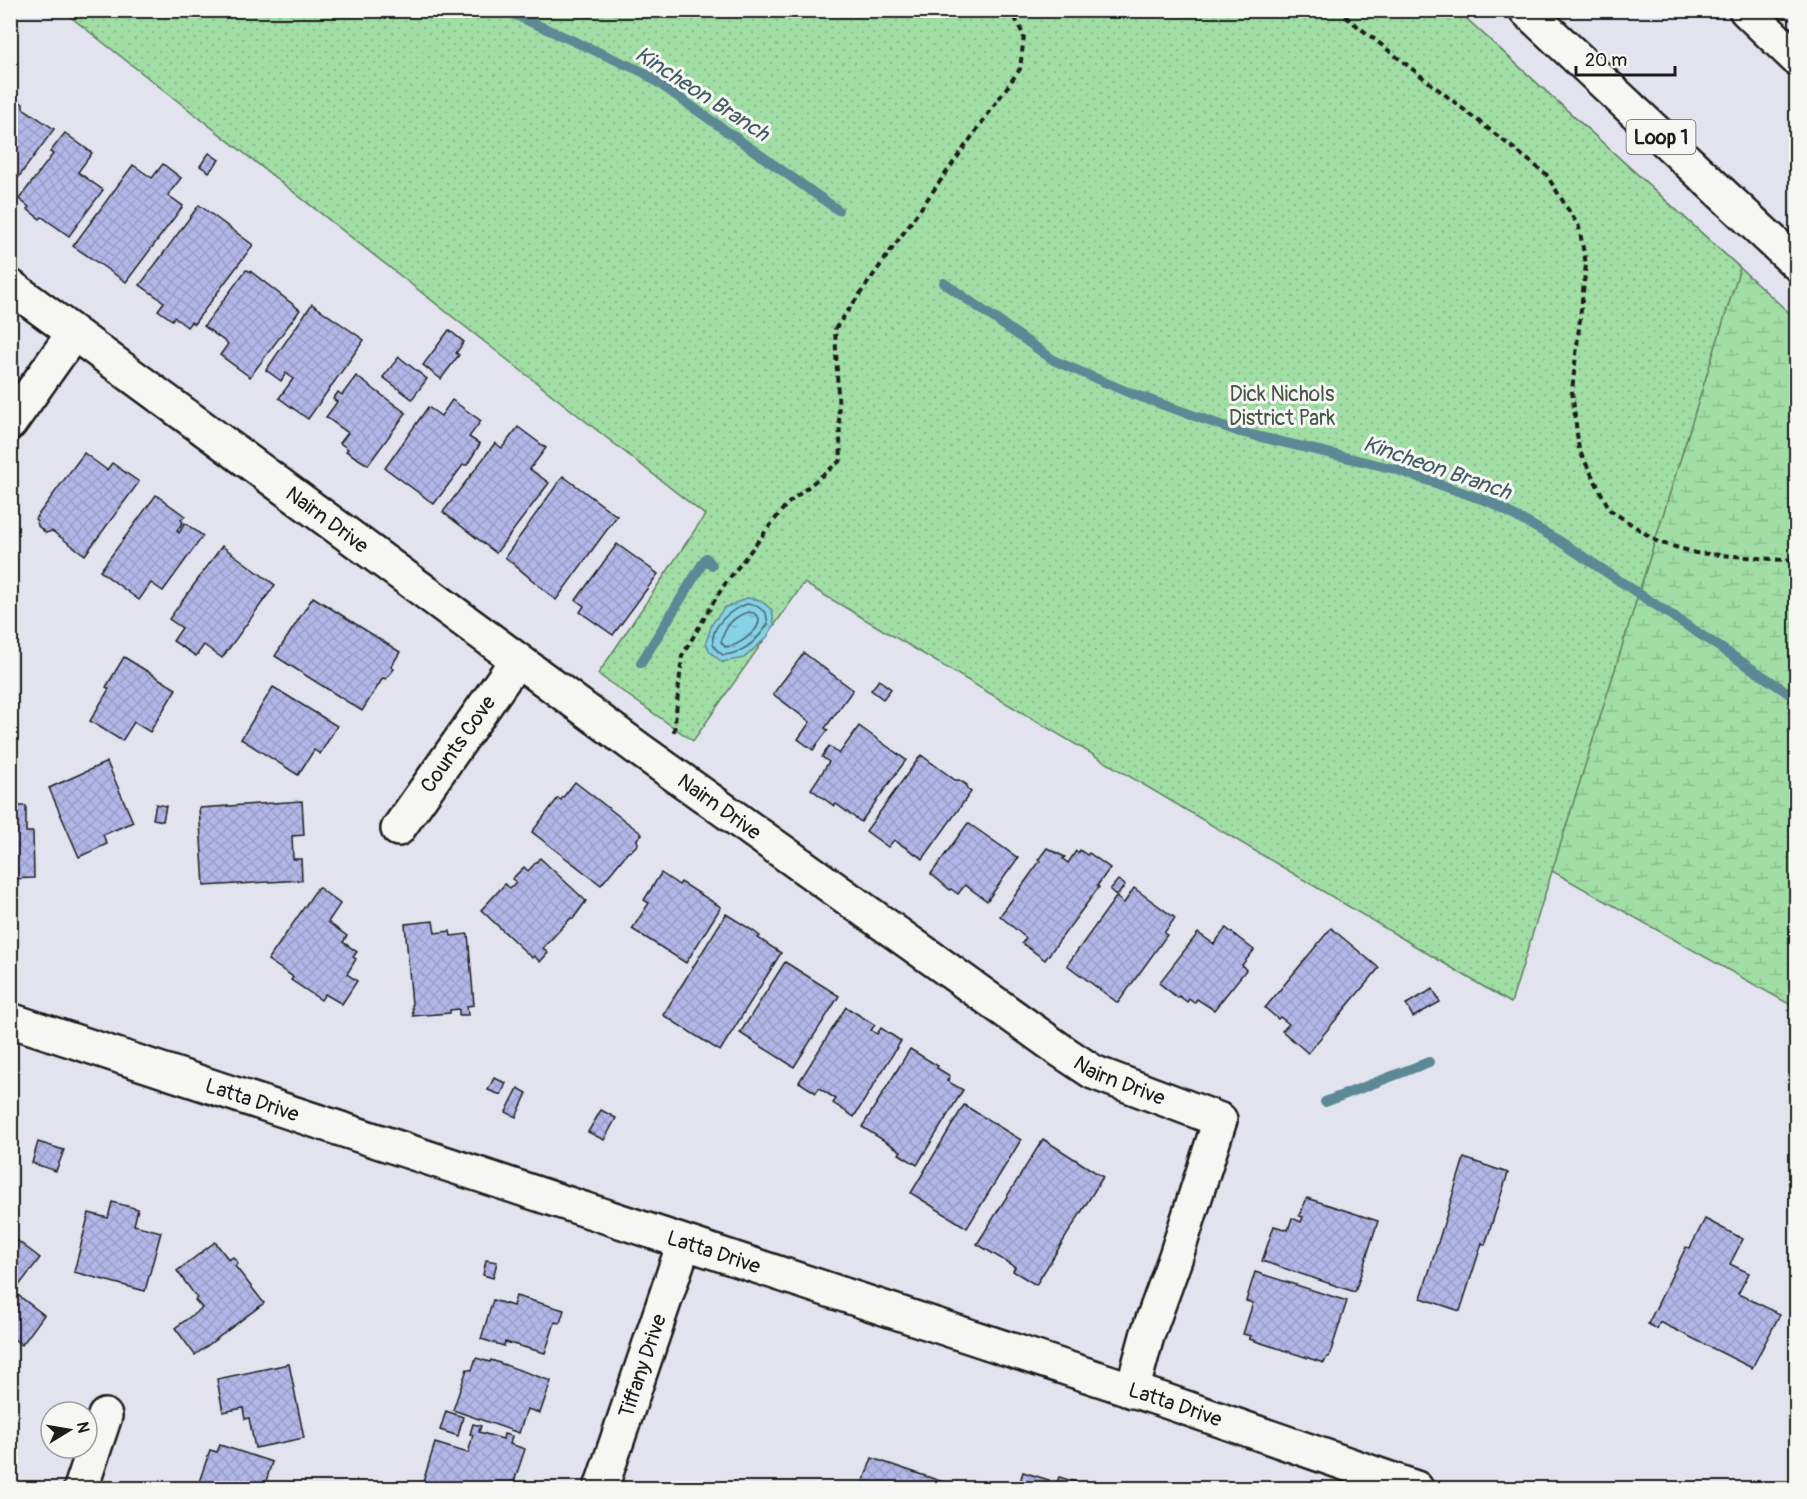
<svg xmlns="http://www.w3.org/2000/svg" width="1807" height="1499" viewBox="0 0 1807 1499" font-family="Pangolin,sans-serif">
<defs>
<pattern id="wetland-marsh" width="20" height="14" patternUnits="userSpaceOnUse" patternTransform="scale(1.5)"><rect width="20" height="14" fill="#a1dea5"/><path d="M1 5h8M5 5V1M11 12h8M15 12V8" fill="none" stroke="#8abe8d"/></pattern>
<pattern id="park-dots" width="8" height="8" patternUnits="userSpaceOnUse" patternTransform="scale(1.5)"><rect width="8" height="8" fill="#a1dea5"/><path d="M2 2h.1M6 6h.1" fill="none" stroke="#8abe8d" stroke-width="1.8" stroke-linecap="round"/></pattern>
<pattern id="water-ripples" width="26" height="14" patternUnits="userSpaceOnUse" patternTransform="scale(1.5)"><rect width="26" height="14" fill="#86d2e6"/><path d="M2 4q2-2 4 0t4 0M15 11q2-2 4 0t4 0" fill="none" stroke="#73b4c5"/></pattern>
<pattern id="building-cross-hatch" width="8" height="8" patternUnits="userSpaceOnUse" patternTransform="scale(1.5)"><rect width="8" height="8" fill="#b2b7e8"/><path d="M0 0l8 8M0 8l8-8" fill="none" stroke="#989dc6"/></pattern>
</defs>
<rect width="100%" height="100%" fill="#e2e3ef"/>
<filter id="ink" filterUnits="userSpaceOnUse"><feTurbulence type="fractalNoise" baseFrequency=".0167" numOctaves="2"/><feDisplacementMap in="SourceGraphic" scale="12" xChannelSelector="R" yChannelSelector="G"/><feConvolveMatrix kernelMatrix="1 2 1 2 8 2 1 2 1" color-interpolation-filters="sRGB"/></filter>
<g filter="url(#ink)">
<polygon fill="url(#wetland-marsh)" stroke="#5e7d60" stroke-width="1.5" points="1458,11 1796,319 1796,1008 856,480"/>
<polygon fill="url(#park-dots)" stroke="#5e7d60" stroke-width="1.5" points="63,11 1458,11 1740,268 1511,1003 804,583 693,741 598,674 705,515"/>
<polygon fill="url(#water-ripples)" stroke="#5c8995" stroke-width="1.5" points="747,598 760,600 772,610 774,625 767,637 744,658 722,662 710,652 706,642 712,624 724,608"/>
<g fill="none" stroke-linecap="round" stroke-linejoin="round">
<g stroke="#46656d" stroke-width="1.5">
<path d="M747 604 757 606 766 613 768 624C757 641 743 654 723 655 719 652 714 649 713 644 710 625 732 609 747 604Z"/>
<path d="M748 612 754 613 759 618C761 631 737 647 725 647L721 642C725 627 732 617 748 612Z"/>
</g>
<g stroke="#5c8995" stroke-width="10">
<polyline points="504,10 643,72 838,210"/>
<polyline points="944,283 1055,361 1130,393 1240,432 1395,469 1490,502 1558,540 1796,698"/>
<polyline points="641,663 706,558 712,565"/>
<polyline points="1325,1102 1429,1062"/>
</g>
</g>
<g fill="url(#building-cross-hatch)" stroke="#1c1c1c" stroke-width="1.5">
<polygon points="10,94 23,104 23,108 54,129 10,189"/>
<polygon points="65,133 92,153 78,172 103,190 69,236 42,217 40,219 27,209 29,207 19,199 53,154 50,152"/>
<polygon points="209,153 219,160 209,172 200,166"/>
<polygon points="163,164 181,178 168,195 183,206 126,282 73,246 133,165 152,178"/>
<polygon points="199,205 253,245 194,324 191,322 187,327 174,317 172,320 158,310 164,302 140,285"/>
<polygon points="246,270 250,271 300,310 250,377 220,355 228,344 204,326"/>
<polygon points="312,304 364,340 308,419 279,398 293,379 286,373 281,381 266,370"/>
<polygon points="449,330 464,342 456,353 459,355 441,379 423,365"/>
<polygon points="399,357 427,379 412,399 383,377"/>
<polygon points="356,376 406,413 368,465 346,451 348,449 340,443 348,433 326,417 337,402 333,399 338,392 342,395"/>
<polygon points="452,400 481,421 469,437 480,444 467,465 463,465 434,504 385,468 428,407 441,416"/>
<polygon points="518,427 546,448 530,469 549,483 496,553 443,512 495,443 502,448"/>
<polygon points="84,453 107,470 112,463 139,482 85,555 52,531 46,533 38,526 37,521 35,519"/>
<polygon points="563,476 617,516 556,600 505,557"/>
<polygon points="156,495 185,516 181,520 183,522 177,531 179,533 185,523 203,536 163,591 151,583 139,600 100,571"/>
<polygon points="617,544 658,574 613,635 580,612 584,606 576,600"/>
<polygon points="222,546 275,585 222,658 204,645 196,656 173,641 182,628 169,619"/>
<polygon points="313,597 400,652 391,667 394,669 386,679 383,678 362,711 275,656"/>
<polygon points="804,653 853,690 825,728 828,730 813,750 798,739 810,722 773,694"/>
<polygon points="124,657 176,689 150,732 134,722 122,741 90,721 109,689 106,687"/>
<polygon points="879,680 891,689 883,699 871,690"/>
<polygon points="273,687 337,726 320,754 314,750 298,775 241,739"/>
<polygon points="859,726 906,760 861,822 836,804 834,806 811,789 829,762 822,757 829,746 839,754"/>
<polygon points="921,755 955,780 959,780 967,785 967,789 971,792 923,859 894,840 888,847 866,831"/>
<polygon points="107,762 133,822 103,835 107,844 79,857 49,788"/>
<polygon points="575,782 642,834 637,839 638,844 631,851 628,852 601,885 532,832 558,798 561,800"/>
<polygon points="302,801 304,835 292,836 293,859 301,859 302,880 204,886 199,808"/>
<polygon points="156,804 166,806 163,821 153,819"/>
<polygon points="10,806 26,806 26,832 33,832 34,878 10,879"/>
<polygon points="968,823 1018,858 987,901 965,885 958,894 951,889 950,890 931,874"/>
<polygon points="1047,848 1065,857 1063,859 1068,863 1076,851 1078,853 1080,850 1087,855 1089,853 1110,868 1097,886 1099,887 1045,960 1022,943 1026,938 1000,916 1040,861 1038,860"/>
<polygon points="540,858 586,901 573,919 571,918 543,948 548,953 540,962 534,956 532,958 481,910 505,884 510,888 516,882 512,879 524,867 528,871"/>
<polygon points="661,873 679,885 681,882 721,907 686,963 632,929 649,903 644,900"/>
<polygon points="1118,880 1125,885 1117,896 1110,890"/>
<polygon points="318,887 340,904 328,922 347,936 343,942 357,952 353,957 356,959 347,974 357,981 342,1004 325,994 321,1000 291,980 293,977 268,960"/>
<polygon points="1134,888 1175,918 1164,933 1167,935 1118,1003 1067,965 1116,897 1124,903"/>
<polygon points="726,914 752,930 760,936 758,938 781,953 720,1051 663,1015"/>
<polygon points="433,921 435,933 450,931 451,936 468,934 474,1005 467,1006 468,1015 459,1015 459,1009 450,1010 450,1013 413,1016 405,924"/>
<polygon points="1226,928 1254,950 1242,965 1246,970 1214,1010 1197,999 1194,1003 1189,999 1187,1002 1179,996 1178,998 1159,983 1198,933 1214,944"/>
<polygon points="1331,928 1379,968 1308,1053 1282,1031 1289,1024 1280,1017 1278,1019 1265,1008"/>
<polygon points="785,962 839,996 794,1067 740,1033"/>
<polygon points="1433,989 1440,1002 1413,1017 1406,1004"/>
<polygon points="846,1007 875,1025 871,1030 877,1034 881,1028 901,1041 854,1117 833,1103 836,1099 819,1088 816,1093 799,1082"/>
<polygon points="910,1049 938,1066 937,1068 950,1076 947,1081 963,1090 917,1165 899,1154 901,1151 862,1127"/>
<polygon points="494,1078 506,1083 501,1095 488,1090"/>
<polygon points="518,1088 527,1093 516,1117 506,1112"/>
<polygon points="964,1105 1021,1140 967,1228 911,1193"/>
<polygon points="601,1110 616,1118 604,1140 588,1132"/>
<polygon points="1043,1139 1103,1177 1036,1285 1013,1271 1015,1267 977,1244"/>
<polygon points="38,1142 64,1150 56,1171 32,1163"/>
<polygon points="1464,1158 1508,1173 1485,1245 1482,1243 1460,1311 1421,1298"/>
<polygon points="1307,1198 1378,1221 1355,1292 1262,1261 1274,1226 1288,1230 1292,1218 1301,1222 1303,1217 1299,1216"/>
<polygon points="112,1202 138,1209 134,1225 161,1232 145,1291 74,1272 89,1213 108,1218"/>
<polygon points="1705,1219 1743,1239 1730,1264 1749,1273 1738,1294 1780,1314 1752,1368 1660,1322 1657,1329 1648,1324 1686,1247 1690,1248"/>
<polygon points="10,1235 40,1258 14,1292 44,1315 22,1345 10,1336"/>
<polygon points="215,1242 229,1260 233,1257 238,1263 235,1266 264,1303 195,1355 175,1328 202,1308 195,1300 197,1298 177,1271"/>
<polygon points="486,1260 497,1262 493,1278 483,1275"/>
<polygon points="1255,1272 1347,1301 1329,1357 1327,1357 1324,1363 1249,1339 1251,1336 1243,1334 1253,1303 1246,1301"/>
<polygon points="516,1296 564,1310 560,1323 555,1322 545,1353 505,1342 504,1346 481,1339 493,1300 513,1306"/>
<polygon points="476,1358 490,1362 491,1360 551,1381 540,1413 527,1409 519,1433 453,1410 467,1369 472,1370"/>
<polygon points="289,1364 304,1438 255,1448 249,1418 245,1419 243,1408 223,1412 217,1379"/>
<polygon points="446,1411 463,1417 458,1436 440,1430"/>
<polygon points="473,1424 481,1426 479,1432 503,1439 504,1434 512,1436 510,1444 525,1449 512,1488 445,1488 423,1482 435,1443 468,1453 473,1435 470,1434"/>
<polygon points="220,1445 272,1462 264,1488 217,1488 199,1482 210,1450 217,1452"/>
<polygon points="872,1458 949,1484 947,1488 861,1488"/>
<polygon points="1023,1472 1049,1480 1046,1488 1018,1488"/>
<polygon points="1059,1477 1086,1485 1085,1488 1055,1488"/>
</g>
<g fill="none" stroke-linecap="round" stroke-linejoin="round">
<g stroke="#1c1c1c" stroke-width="38">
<g id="minor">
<path id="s1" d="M10 286 640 750 1063 1052 1093 1072 1220 1120 1175 1259 1147 1336 1132 1391"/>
<polyline points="10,423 73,334"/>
<path id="s2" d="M398 829 517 660"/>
<polyline points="81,1488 105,1416"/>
<path id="s3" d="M601 1488 684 1243"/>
</g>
</g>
<g stroke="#1c1c1c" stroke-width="38">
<g id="tertiary">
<path id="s4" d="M10 1020 1163 1400 1416 1488"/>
</g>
</g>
<g stroke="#1c1c1c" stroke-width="38">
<g id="motorway">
<polyline points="1526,10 1796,263"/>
<polyline points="1746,10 1796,58"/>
</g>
</g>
<g stroke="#1c1c1c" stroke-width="4" stroke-dasharray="6 4.5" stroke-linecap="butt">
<polyline points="1337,10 1546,174 1579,227 1586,264 1572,391 1579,450 1610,510 1658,542 1696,553 1796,561"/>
<polyline points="674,732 682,656 722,588 786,505 841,460 835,329 1020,69 1024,36 1011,10"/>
</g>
<use href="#minor" stroke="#f6f6f2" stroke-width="33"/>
<use href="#tertiary" stroke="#f6f6f2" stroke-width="33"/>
<use href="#motorway" stroke="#f6f6f2" stroke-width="33"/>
</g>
</g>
<g text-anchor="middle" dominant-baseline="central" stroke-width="6" stroke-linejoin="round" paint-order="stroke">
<rect fill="#f6f6f2" stroke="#5d5d5c" stroke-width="1.5" x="1626.5" y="120" width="69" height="34" rx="4.5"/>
<g font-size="20" font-weight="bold" fill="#1c1c1c">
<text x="1661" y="137">Loop 1</text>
</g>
<g font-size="21" fill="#445645" stroke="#f6f6f2">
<text x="1282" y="394">Dick Nichols<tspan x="1282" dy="24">District Park</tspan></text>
</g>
<g font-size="21" fill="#1c1c1c" stroke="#f6f6f2">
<text stroke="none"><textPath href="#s1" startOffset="394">Nairn Drive</textPath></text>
<text stroke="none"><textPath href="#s2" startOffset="104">Counts Cove</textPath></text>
<text stroke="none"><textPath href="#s1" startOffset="880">Nairn Drive</textPath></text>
<text stroke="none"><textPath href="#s1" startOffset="1366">Nairn Drive</textPath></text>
<text stroke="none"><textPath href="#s4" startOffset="255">Latta Drive</textPath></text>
<text stroke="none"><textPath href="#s4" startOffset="741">Latta Drive</textPath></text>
<text stroke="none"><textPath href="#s3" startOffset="129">Tiffany Drive</textPath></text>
<text stroke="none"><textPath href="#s4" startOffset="1227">Latta Drive</textPath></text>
</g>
<g font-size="22" font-style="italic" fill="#415c63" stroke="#f6f6f2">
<text transform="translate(702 94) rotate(33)">Kincheon Branch</text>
<text transform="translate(1437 468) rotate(19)">Kincheon Branch</text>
</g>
</g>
<rect width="1807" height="1499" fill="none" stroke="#f6f6f2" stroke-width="36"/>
<rect x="18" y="18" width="1771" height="1463" fill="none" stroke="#1c1c1c" stroke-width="2" filter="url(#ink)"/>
<g transform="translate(69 1430) rotate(79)"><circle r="28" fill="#f6f6f2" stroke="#9f9f9c" stroke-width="1.5"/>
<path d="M0-4.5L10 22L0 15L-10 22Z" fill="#1c1c1c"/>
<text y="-9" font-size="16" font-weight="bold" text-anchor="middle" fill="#1c1c1c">N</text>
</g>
<path d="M1576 66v9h99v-9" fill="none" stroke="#1c1c1c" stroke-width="3"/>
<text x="1585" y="66" font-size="18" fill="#1c1c1c" stroke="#f6f6f2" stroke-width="4.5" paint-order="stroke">20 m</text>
</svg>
